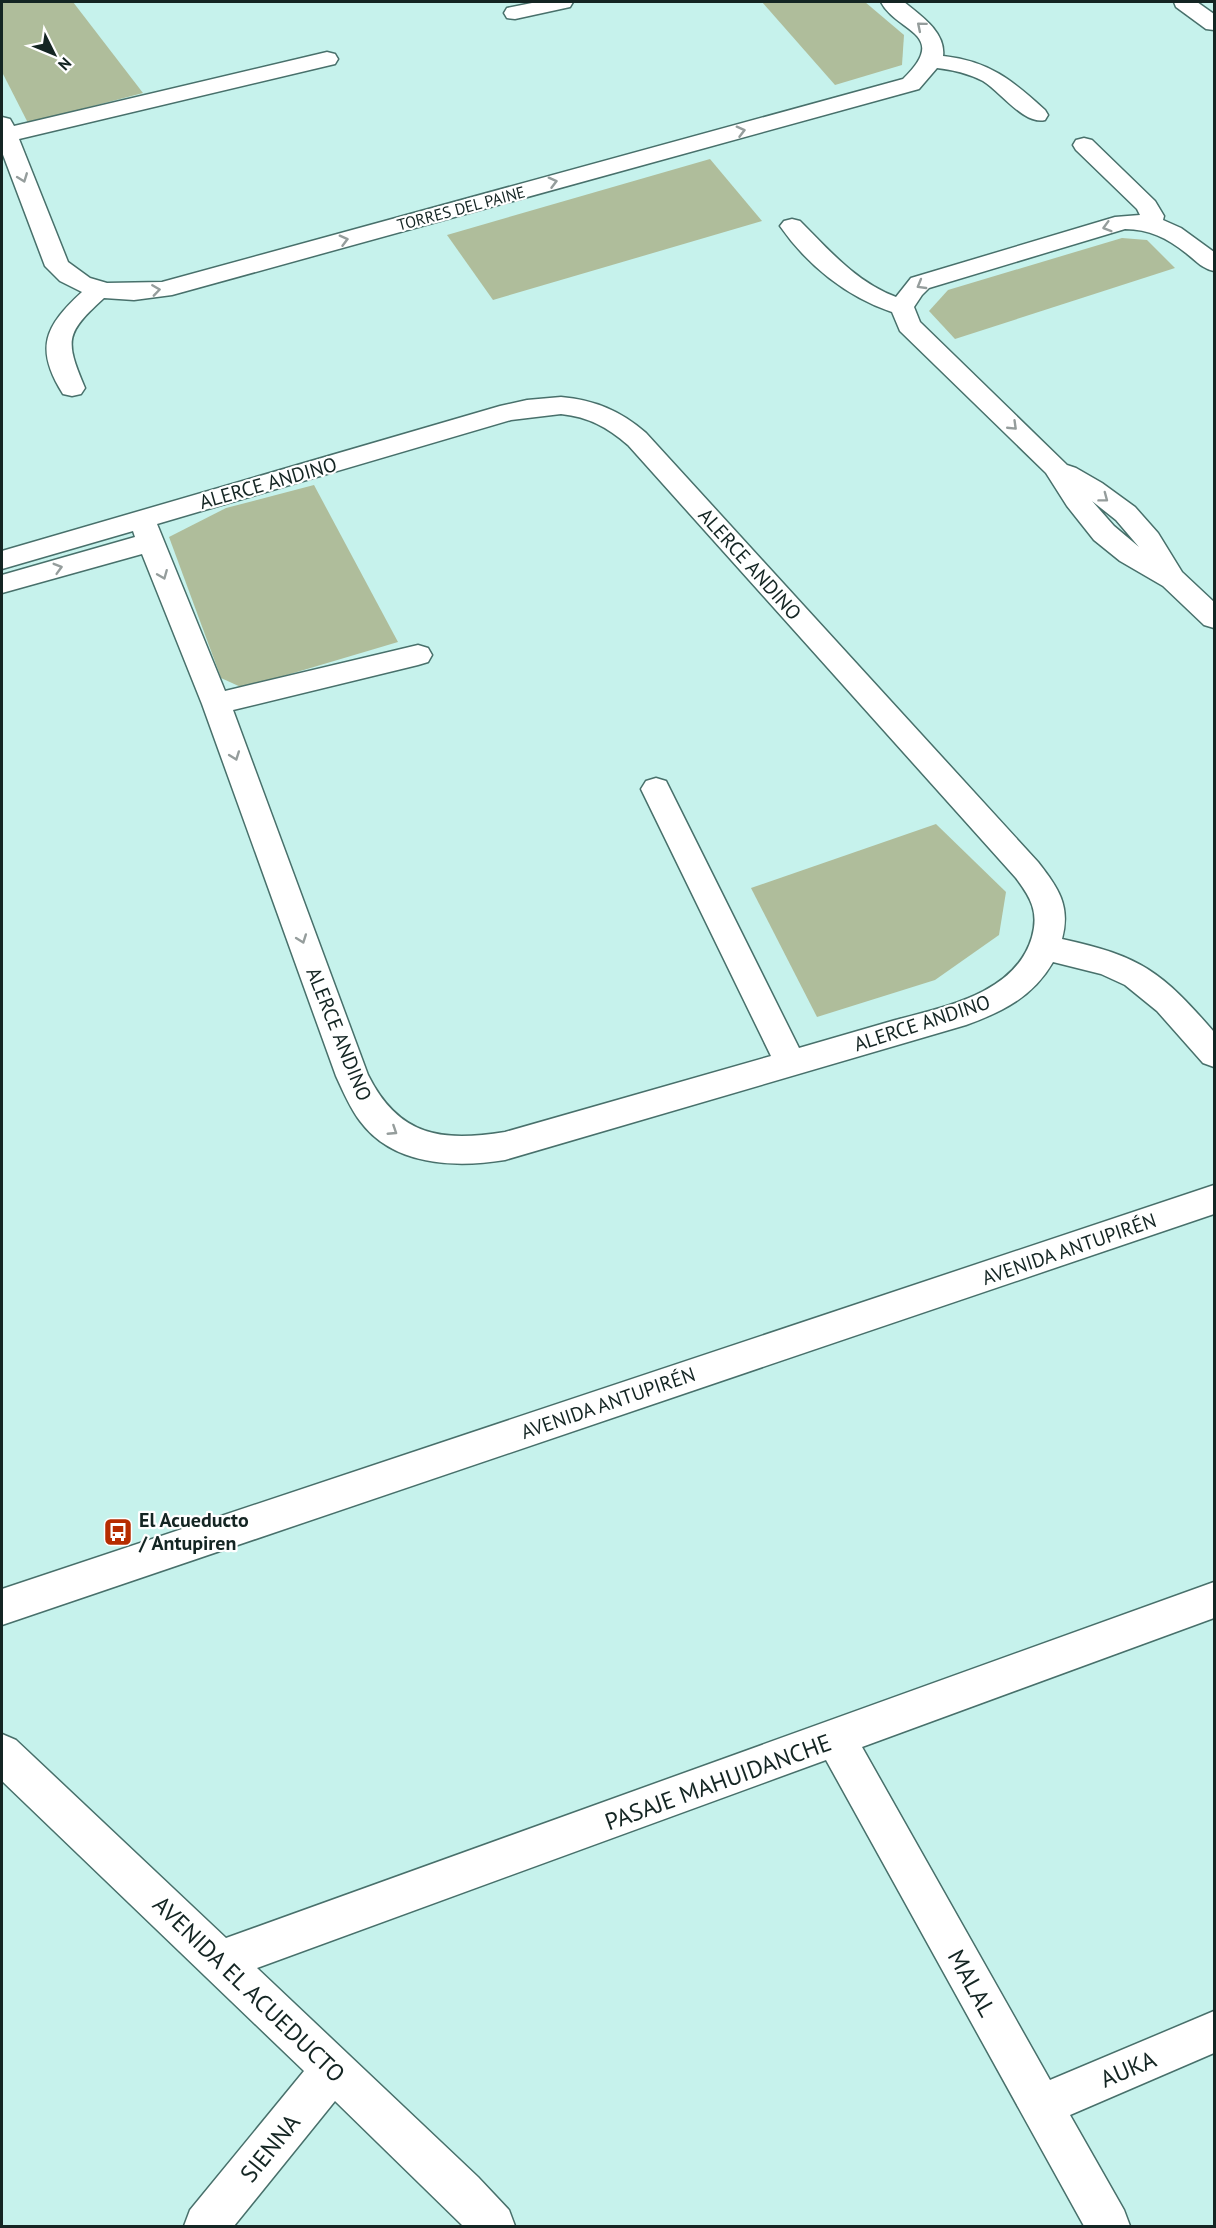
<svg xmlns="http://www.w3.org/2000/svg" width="1216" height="2228" viewBox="0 0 1216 2228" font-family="'PT Sans',sans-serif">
<rect width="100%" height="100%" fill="#c6f2ec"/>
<g fill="#afbd9b">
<polygon points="2,2 73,2 143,93 28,123 2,72"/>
<polygon points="762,2 865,2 904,35 902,65 835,85"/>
<polygon points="710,159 762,221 493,300 447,235"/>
<polygon points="1122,238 1147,240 1175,268 955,339 929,311 948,290"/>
<polygon points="314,485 398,642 243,688 221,678 169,537 226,508"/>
<polygon points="936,824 1006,892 999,935 935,980 817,1017 751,888"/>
</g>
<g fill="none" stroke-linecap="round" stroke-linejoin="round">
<g stroke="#48706b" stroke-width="3">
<g id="minor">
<polygon points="537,2 573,2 570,7 515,19 507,18 504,13 507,8"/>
<path d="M881 2H904C920 15 946 32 943 56 989 61 1012 80 1045 110L1048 115 1045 120C1024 125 1001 92 983 81 968 73 953 70 937 68L919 89 172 295 134 300 104 298C66 333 64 339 85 388L81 394 72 396 63 394C34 348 45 326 82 292L60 281 45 266 2 152V117L10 119 14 126 327 52 335 54 338 59 335 64 19 139 68 262 90 278 107 283 162 282 903 79C951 33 896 32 881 2Z"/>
<polygon points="1174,2 1197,2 1214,14 1214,30 1206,29 1176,7"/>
<path d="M1084 138 1092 140 1155 201 1164 216 1163 220 1181 228 1214 252V271C1203 269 1196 261 1186 253 1167 238 1149 229 1125 229L929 288 922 295 914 307 920 322 1067 465 1076 468 1102 483 1135 507 1158 533 1182 572 1214 602V628L1204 625 1163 586 1120 561 1094 540 1067 506 1046 473 900 331 892 312C847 297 807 265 780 226L784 221 792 219 800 221C829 250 856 282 896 297L911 278 1115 217 1140 215 1137 209 1076 150 1073 145 1076 140ZM1092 501 1116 520 1139 547 1114 526Z"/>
<path d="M561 397C595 400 621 411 646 433L1038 862C1058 888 1071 905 1062 939 1141 956 1162 972 1214 1032V1067L1203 1063 1157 1011 1125 985 1101 974 1053 962C1033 997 1002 1012 966 1025L505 1160C455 1168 393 1166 360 1121 350 1108 343 1091 336 1076L202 704 142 554 2 593V575L135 537 133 531 2 569V551L500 406 527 400ZM561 414C589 417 607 427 628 445L1016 878C1031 898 1039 912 1032 937 1015 995 942 1007 892 1021 861 1030 830 1039 799 1048L666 781 656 778 646 781 641 789 771 1056 505 1132C442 1142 399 1137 368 1075L233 710 418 665 428 662 432 655 428 648 418 645 225 691 157 524 511 420Z"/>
<polygon points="1214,1185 1214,1214 2,1625 2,1589"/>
<polygon points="1214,1582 1214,1618 862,1747 1050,2080 1214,2011 1214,2053 1070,2115 1124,2210 1130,2226 1084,2226 826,1760 257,1968 478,2177 509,2210 515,2226 463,2226 335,2101 234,2226 184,2226 190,2210 304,2071 2,1781 2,1734 16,1740 226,1938"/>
</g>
</g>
<use href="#minor" fill="#fff" fill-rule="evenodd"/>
</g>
<defs><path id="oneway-chevron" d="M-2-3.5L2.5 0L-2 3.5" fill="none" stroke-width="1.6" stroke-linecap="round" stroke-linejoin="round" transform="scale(1.5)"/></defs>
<g stroke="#959d9c">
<use href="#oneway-chevron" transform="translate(921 26) rotate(-140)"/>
<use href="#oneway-chevron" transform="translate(741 131) rotate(-15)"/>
<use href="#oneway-chevron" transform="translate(23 178) rotate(69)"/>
<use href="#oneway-chevron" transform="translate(553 182) rotate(-15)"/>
<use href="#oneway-chevron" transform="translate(1107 227) rotate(164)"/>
<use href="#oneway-chevron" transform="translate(344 240) rotate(-15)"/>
<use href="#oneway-chevron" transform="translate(921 285) rotate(150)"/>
<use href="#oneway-chevron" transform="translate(156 290) rotate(-8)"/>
<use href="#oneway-chevron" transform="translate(1013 426) rotate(44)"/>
<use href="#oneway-chevron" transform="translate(1104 498) rotate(37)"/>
<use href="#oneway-chevron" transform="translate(58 568) rotate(-16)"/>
<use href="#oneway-chevron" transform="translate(163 575) rotate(68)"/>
<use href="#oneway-chevron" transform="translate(235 756) rotate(70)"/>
<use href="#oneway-chevron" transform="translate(302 939) rotate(70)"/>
<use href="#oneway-chevron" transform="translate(393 1131) rotate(33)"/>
</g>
<defs>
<g id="bus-square" transform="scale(1.5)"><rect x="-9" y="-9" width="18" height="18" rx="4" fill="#b62c00" stroke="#fff"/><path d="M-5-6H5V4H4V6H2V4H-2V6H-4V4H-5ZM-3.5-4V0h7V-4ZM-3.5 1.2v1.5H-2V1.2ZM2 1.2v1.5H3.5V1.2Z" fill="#fff"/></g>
</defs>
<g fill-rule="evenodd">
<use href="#bus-square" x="118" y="1532"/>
</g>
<g text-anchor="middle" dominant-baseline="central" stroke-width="4.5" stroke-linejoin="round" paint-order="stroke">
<g font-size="16" fill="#142523" stroke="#fff">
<text transform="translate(461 208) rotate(-15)">TORRES DEL PAINE</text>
</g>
<g font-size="20" fill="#142523" stroke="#fff">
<text transform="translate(268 483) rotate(-16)">ALERCE ANDINO</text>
<text transform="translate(750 564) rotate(48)">ALERCE ANDINO</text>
<text transform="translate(922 1023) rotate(-18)">ALERCE ANDINO</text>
<text transform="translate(339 1034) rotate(68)">ALERCE ANDINO</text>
<text transform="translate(1069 1249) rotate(-19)">AVENIDA ANTUPIRÉN</text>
<text transform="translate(608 1403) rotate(-19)">AVENIDA ANTUPIRÉN</text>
</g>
<g font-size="20" font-weight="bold" fill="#142523" stroke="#fff" text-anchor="start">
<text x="139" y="1520">El Acueducto<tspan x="139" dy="23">/ Antupiren</tspan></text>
</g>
<g font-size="24" fill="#142523" stroke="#fff">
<text transform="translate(718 1782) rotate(-20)">PASAJE MAHUIDANCHE</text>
<text transform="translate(972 1983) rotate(61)">MALAL</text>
<text transform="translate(249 1989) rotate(44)">AVENIDA EL ACUEDUCTO</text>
<text transform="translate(1128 2069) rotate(-23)">AUKA</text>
<text transform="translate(270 2148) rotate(-51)">SIENNA</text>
</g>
</g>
<rect width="1216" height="2228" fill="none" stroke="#142523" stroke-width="6"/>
<g transform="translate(54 54) rotate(133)" stroke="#ffffff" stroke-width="4.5" paint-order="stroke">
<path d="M0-4.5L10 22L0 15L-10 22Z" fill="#142523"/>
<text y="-9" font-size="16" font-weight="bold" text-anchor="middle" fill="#142523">N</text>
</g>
</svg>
